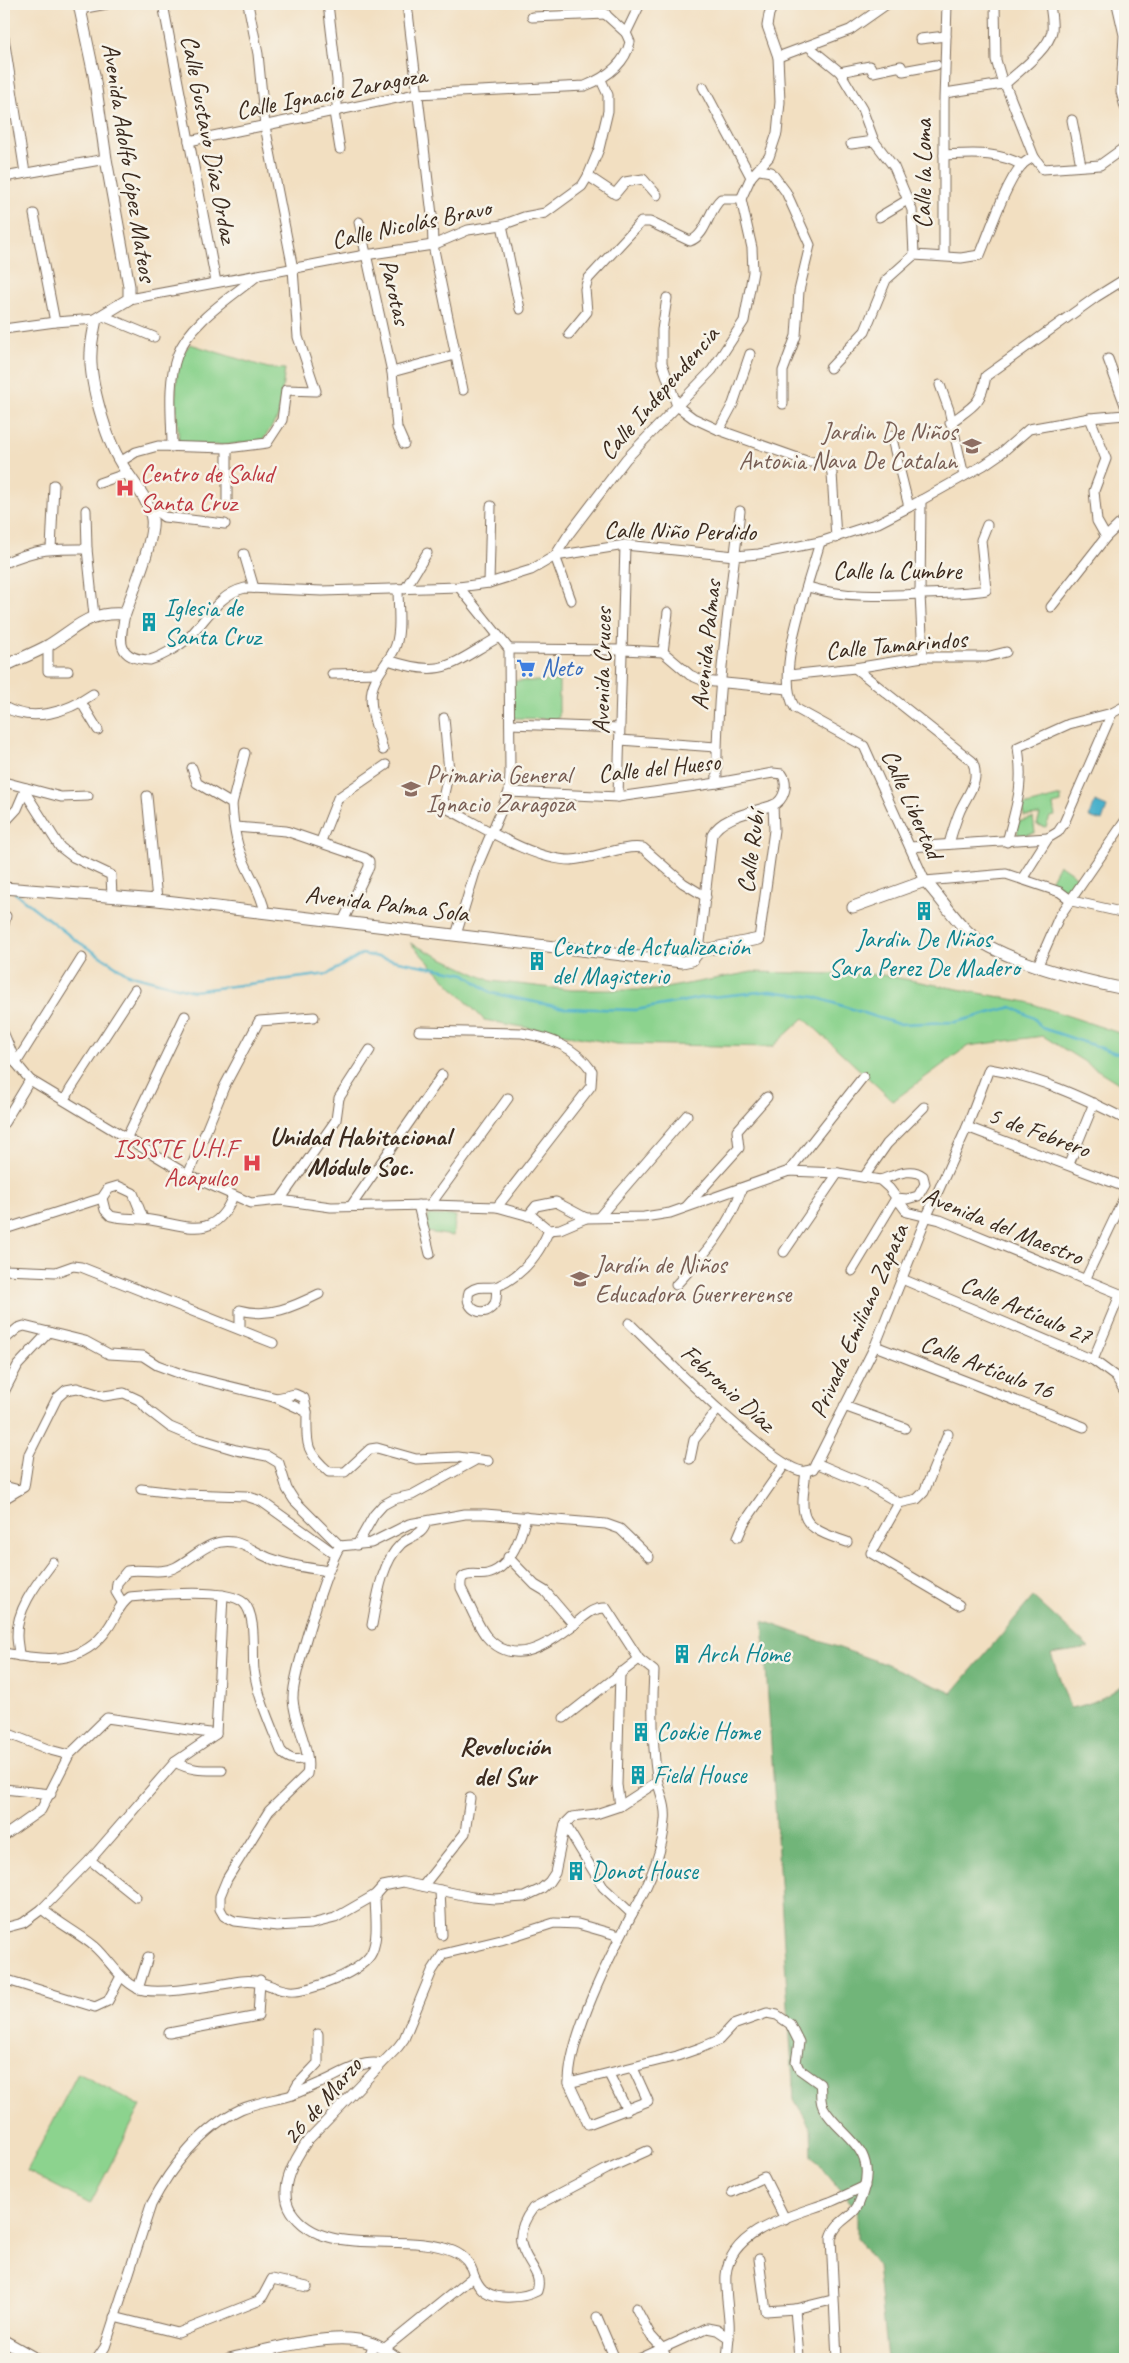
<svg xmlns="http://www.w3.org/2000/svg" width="1129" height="2363" viewBox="0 0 1129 2363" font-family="Caveat,sans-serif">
<rect width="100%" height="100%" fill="#f7f3e8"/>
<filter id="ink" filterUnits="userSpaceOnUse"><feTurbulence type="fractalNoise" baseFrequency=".02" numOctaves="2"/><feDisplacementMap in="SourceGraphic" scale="10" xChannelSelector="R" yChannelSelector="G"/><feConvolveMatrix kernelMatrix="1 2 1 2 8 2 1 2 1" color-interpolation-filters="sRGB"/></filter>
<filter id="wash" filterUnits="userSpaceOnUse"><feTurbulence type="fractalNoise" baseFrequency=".0096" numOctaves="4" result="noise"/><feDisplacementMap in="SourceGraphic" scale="20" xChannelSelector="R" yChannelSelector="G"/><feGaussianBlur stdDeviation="1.12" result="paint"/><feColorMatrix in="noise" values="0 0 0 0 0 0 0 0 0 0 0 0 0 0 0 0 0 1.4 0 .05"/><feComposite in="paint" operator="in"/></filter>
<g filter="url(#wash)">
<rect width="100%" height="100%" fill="#f2dfc1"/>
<g fill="#8cd38e" stroke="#647e56">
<path d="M190 344 268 368 285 369 278 417 263 440 226 445H179C178 414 168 369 190 344Z"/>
<polygon points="512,681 559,681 559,719 513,718"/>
<polygon points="1061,796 1061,803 1053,805 1055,816 1050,817 1046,827 1037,825 1040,815 1024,816 1023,806"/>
<polygon points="1033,818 1035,833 1018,836 1017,822"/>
<polygon points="1059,864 1082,880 1073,893 1048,885"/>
<polygon points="410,943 491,981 571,990 655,990 752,972 883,975 1027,1002 1125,1035 1125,1087 1043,1036 968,1046 893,1101 804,1018 772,1047 617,1044 484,1020"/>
<polygon points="428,1215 456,1216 453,1236 427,1232"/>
<polygon points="78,2073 141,2106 90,2204 27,2171"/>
</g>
<path fill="#71b579" stroke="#56704c" d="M1033 1597 1089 1648 1051 1654 1070 1708C1090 1705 1110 1696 1125 1682V2359H887L877 2266 857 2238V2210L812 2157 811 2129 794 2099 763 1621 885 1664 952 1693Z"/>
<polygon fill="#4cb1cb" stroke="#446e74" points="1095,802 1107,807 1102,821 1089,817"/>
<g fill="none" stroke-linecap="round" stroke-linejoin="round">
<polyline stroke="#4cb1cb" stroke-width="2.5" points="15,893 74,939 128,974 193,991 328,974 362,954 465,974 491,993 564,1008 636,1010 701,998 770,991 815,997 898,1024 956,1022 1012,1007 1034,1018 1042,1028 1125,1056"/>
</g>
</g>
<g filter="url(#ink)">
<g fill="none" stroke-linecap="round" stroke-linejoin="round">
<g stroke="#7b6957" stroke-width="11">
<g id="minor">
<polyline points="163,4 216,282"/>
<polyline points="328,4 337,80 337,111"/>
<polyline points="407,4 432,215 433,245 463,390"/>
<polyline points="995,4 996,60 1003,84"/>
<polyline points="1117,4 1124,35 1121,92 1125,107"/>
<polyline points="80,9 107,4"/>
<polyline points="532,17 606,14"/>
<polyline points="626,33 640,4"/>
<polyline points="4,38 25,173"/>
<polyline points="920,39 946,36"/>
<polyline points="808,46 840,72 862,109 874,141 894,167 912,210 914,255"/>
<polyline points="778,57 850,30 887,4"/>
<polyline points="840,72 870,66 873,72 901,66 903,71 936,65"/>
<polyline points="1003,84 1005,84 1034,157 1043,169 1100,165 1125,147"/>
<path d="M1005 84C1019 71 1049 49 1052 31 1053 22 1051 13 1050 4"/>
<polyline points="703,87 751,177"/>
<polyline points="945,93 1003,84"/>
<polyline points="334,112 340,149"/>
<polyline points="1072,120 1081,165"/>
<path d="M189 141 416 94 585 86C605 78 625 65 630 42L626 33 594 4"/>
<polyline points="851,144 874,141"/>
<path d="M944 155C972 154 997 151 1022 165"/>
<polyline points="760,170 771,172 786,192 810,245 799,291 796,336 783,371 783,404"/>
<polyline points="588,176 615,194 625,182 643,179 657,195"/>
<polyline points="4,177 106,159"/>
<polyline points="34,214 55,322"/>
<polyline points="879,217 909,199"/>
<polyline points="359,222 392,372 397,428 404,444"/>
<polyline points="502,225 520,309"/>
<polyline points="944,256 944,101 947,4"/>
<polyline points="667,298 662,330 662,363 677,406 693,418 719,430 809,462 828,461 832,473 836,538"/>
<polyline points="129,299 365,255 433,245 468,230 502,225 524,217 545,213 582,186 588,176 599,149 608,111 608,95 601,80"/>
<polyline points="103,316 154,337"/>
<polyline points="4,329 55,322 96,319"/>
<path d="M569 334 587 312 585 289 588 279 641 222H650L690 241C707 235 708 210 721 199H741"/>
<polyline points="1108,359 1125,405"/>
<path d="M830 368 865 331 886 280 914 255 961 258 980 255C990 231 1005 185 1021 166 1024 162 1030 159 1034 157"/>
<polyline points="392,372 455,355"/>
<polyline points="940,385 949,410 964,476"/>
<polyline points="1090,418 1106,459 1094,491 1097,521 1106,537"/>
<path d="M950 423C973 406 981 405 986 376L1096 297 1125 279"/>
<polyline points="719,430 733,404 750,354"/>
<polyline points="891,435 909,507"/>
<path d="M172 447C172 419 167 384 177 356 188 324 231 297 257 276"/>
<polyline points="120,462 136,452 158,446 227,448 267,443 282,420 286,390 316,391 298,337 293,269 265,126 258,54 248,4"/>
<polyline points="99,483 128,473"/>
<polyline points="921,500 920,594 923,657"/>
<polyline points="227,504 227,448"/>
<polyline points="148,505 164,517 225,524"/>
<polyline points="86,510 87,549 94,616"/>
<path d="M820 542C810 580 773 675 795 708L864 746 925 881 1006 874 1060 892 1072 901 1125 913"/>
<polyline points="51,549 54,485"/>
<polyline points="244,554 254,588"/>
<polyline points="555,556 569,534 626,459 712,370 744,321 753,272 752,248 741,199 751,177 769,157 777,133 780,102 778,57 767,26 769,14 774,4"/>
<polyline points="555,556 571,600"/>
<path d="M4 563C38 548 50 549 87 549"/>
<polyline points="489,583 491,506"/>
<path d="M808 587C845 598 882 596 920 594 942 593 964 594 986 590L981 540 987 525"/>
<polyline points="405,589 427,553"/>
<polyline points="1051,607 1106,537 1125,519"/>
<path d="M125 614C120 640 115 659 150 660 163 656 184 644 193 633 209 615 220 594 245 588L322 591 459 587 489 583 531 570 555 556 625 545 735 556 759 554 820 542 878 523 909 507 984 465 1000 454 1029 429 1090 418 1125 415"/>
<polyline points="48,646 48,671 68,671"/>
<polyline points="509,649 623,650 663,652 690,675 704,681 788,689"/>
<polyline points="663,652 668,612"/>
<path d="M388 660C444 679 451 664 499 637"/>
<path d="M855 668 972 761C982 781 966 795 959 813 955 823 952 833 949 844"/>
<polyline points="332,674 379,673"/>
<polyline points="789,675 855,668 923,657 986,657 1006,652"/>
<polyline points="81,702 98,730"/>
<path d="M4 707C33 723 67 712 93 694"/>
<path d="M444 718 449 771 443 798 445 805 450 810C483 827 533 860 571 860 595 859 620 845 643 848L683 883 706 897"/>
<polyline points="510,724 620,728"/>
<polyline points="620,740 716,747"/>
<path d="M383 750C379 733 368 708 372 690 375 675 387 664 394 650 402 633 398 608 398 589"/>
<path d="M245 753 232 804C233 820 235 839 241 854 248 874 261 891 265 912"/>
<polyline points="192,768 197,783 232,804"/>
<polyline points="4,782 61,797 88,796"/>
<path d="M717 783C715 693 730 601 740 511"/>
<polyline points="25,792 60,847 73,857 111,875 112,896"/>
<path d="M509 792 618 797 717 783 773 773 782 774C789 784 784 801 773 805L774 830 759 939"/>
<polyline points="147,796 157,900"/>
<polyline points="618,797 625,545"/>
<polyline points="4,823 17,809 26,788"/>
<polyline points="235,827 286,831 365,858 369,861 369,867 343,921"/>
<polyline points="321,841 338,798 386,765"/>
<path d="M1007 842C1017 803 1024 787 1018 747L1069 724 1112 713"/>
<polyline points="910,847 1048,838"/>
<polyline points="1022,879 1048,838 1058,832 1064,823 1112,713 1125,706"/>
<polyline points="4,924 6,916"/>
<polyline points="456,935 476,869 509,792 510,773 509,649 459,587"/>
<path d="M699 951 712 835C722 816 754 812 773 805"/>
<polyline points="1038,965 1059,917 1125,821"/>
<path d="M419 1031 522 1033C551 1038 575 1047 592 1071L591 1086 497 1207"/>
<polyline points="4,1034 16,1063 30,1080 188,1175 251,1203 280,1200 331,1207 430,1205 497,1207 533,1217 549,1230 560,1229 586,1218 644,1217 670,1213 789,1171 838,1173 880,1180 889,1188 907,1212 940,1220 1125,1296"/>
<polyline points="16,1063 82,958"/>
<polyline points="65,1100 70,1090 135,990"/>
<polyline points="4,1123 30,1080"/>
<polyline points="967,1127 1125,1187"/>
<polyline points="127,1137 185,1016"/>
<polyline points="1069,1164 1094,1103"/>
<polyline points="789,1171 863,1077"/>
<polyline points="188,1175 224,1087 259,1021 314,1017"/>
<polyline points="864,1177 887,1144 924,1107"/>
<path d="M102 1198 105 1210 111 1216C122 1219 132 1218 142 1219 181 1222 213 1246 233 1196"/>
<polyline points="280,1200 336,1120 339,1098 370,1050"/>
<polyline points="418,1205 430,1254"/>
<polyline points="430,1205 508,1098"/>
<polyline points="351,1206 442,1075"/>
<polyline points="687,1206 739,1148 737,1131 767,1097"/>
<polyline points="528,1216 536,1206 556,1202 586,1218"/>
<polyline points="599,1217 687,1115"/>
<polyline points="8,1228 102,1198 108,1189 118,1186 133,1193 143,1218"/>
<polyline points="784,1252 838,1173"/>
<polyline points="4,1270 56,1272 73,1266 81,1267 273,1343"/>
<path d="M852 1271 896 1198 907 1199 918 1196 925 1184 923 1176C910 1166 894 1176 880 1180"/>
<polyline points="902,1279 1093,1360 1116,1377 1125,1392"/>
<polyline points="1085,1280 1125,1196"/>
<path d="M676 1285C703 1256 730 1227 742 1188"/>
<path d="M497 1287C496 1292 497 1299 495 1303 486 1320 463 1310 469 1292 481 1283 488 1290 498 1286 523 1275 539 1254 549 1230"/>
<path d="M629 1323C657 1350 771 1467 802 1471 806 1472 809 1470 813 1469L875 1346 926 1218 967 1127 989 1069C1038 1077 1080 1096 1125 1119"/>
<path d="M240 1328V1310C269 1318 293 1307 319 1294"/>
<path d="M4 1340 18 1328 24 1326 85 1341 109 1354 143 1356 157 1365 184 1375 277 1398 307 1412C307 1444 304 1450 329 1472H345L370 1449 377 1448 416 1459 458 1457 488 1461"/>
<polyline points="875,1346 1084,1427"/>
<polyline points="1093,1360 1120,1295"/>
<polyline points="4,1392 18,1365 49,1332"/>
<polyline points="277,1398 295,1394 304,1398 307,1412"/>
<polyline points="844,1406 905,1428"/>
<polyline points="690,1459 694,1440 718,1409"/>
<polyline points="816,1463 868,1485 899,1503 917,1499 924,1492 948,1434"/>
<path d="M806 1471C800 1519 798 1526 847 1542"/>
<polyline points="4,1486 19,1490 24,1487 29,1454 57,1398 66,1390 77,1388 104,1396 124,1393 139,1400 148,1410 170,1427 196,1438 236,1450 267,1456 279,1463 287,1489 294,1500 340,1546"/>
<polyline points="141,1489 184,1494 246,1496 261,1501 335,1554"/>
<polyline points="4,1499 19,1490"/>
<polyline points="899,1503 871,1553 959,1605"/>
<path d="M526 1517C521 1537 510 1569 487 1574 480 1576 469 1572 463 1577 460 1580 461 1585 461 1588 469 1603 476 1623 486 1636 515 1670 549 1643 576 1623 585 1616 593 1607 606 1608L639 1659 654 1671C652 1707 652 1743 657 1778 659 1792 667 1805 665 1820 663 1852 648 1886 632 1914"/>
<polyline points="738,1537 744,1523 785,1464"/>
<polyline points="357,1545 374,1515 383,1505 394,1499 412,1495 474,1461"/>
<path d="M340 1546C327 1566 292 1677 293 1699 294 1724 312 1749 307 1774L269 1811 227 1879 220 1896V1909L224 1916 234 1921 277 1926 311 1924 335 1918 375 1895 383 1886 403 1882 472 1897 495 1899 524 1897 541 1889 549 1882 555 1873 565 1824 572 1817 596 1814 620 1806 657 1782"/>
<polyline points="340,1546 371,1543 409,1524 465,1514 485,1514 606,1524 620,1529 649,1557"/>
<polyline points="508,1557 535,1585 545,1591 574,1625"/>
<path d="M122 1602 116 1592 117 1583 127 1571C142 1568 161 1575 176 1567 195 1557 209 1538 234 1542 247 1545 260 1555 272 1559 290 1566 310 1568 328 1571"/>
<path d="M372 1625C377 1599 381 1563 401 1544 411 1535 423 1536 426 1522"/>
<path d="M4 1653C44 1661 83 1666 108 1628 116 1617 119 1604 130 1597 153 1595 227 1587 244 1603 257 1616 252 1653 254 1670 258 1698 271 1726 281 1751 289 1760 296 1761 307 1758"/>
<path d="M19 1656C19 1649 17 1643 17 1636 16 1609 38 1582 53 1562"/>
<polyline points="564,1718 639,1659"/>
<polyline points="4,1732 50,1750 69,1755"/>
<path d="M175 1762C191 1771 204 1770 222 1770"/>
<polyline points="4,1789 51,1794"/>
<polyline points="620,1806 617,1785 620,1672"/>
<path d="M565 1824 603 1887 632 1914C610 1956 569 2036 569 2083L677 2056 700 2048 719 2040 733 2025 767 2013 777 2015 790 2024 799 2042 796 2062 799 2069 820 2084C822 2092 819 2099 823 2107 839 2136 876 2146 864 2188 862 2195 860 2204 855 2210 846 2220 835 2223 831 2238L837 2359"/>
<polyline points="4,1836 41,1810 69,1755 107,1718 216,1734"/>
<polyline points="90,1860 136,1897"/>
<polyline points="423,1886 465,1833 470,1798"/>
<polyline points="440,1890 442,1935"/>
<path d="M42 1909C58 1923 77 1932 94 1946 109 1959 119 1979 137 1988 155 1997 220 1984 242 1981 261 1978 272 1989 289 1991 309 1993 364 1971 372 1952 379 1936 375 1912 375 1895"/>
<polyline points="4,1928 23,1923 42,1909 90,1860 175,1762 216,1734 223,1595"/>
<polyline points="4,1979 95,2007 108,2001 121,1976"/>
<polyline points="138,1989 148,1957"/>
<polyline points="169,2033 258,2016 260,1980"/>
<polyline points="609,2074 627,2110"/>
<polyline points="569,2083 588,2124 648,2101 633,2068"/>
<polyline points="292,2095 298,2084 318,2063 318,2034"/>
<polyline points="732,2192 764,2177 785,2219"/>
<polyline points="759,2259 766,2311 795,2309 832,2300"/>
<path d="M474 2276C477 2282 479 2288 486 2292 498 2300 524 2298 537 2291 547 2264 499 2253 533 2208L607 2169 647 2151"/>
<polyline points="636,2308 651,2336 662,2348 667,2359"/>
<polyline points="795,2309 799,2357"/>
<polyline points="114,2317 178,2333 258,2301 263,2296 272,2279 307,2287"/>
<polyline points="597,2317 615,2359"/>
<path d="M384 2349 474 2276C471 2264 465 2256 453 2251 405 2230 323 2261 291 2211 277 2188 295 2159 308 2140L398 2047 404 2039 432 1971 443 1954 501 1940 554 1923 578 1924 620 1936"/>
<path d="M97 2359 105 2347 151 2205C170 2168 202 2127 241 2109 257 2102 275 2100 292 2095 302 2091 311 2087 320 2083 337 2076 362 2059 381 2064"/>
<polyline points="368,2359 374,2344"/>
<polyline points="639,2359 707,2328 717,2330 729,2338"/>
<path d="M727 2359C728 2347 730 2334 729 2321 728 2306 725 2290 726 2275 730 2229 795 2215 830 2202 842 2197 854 2191 865 2186"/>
</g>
</g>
<g stroke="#7b6957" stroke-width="13">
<g id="tertiary">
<path d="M4 666C19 659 35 653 49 645 78 627 88 611 125 614 132 593 155 539 152 519 149 498 131 481 121 463 106 439 89 381 91 353 91 342 94 330 96 319L129 299V286L106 159 94 75 79 4"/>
<polyline points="4,888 157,900 682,962 692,960 699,951 759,939"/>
<path d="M853 907 925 881C940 897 952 916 967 931 999 961 1082 980 1125 989"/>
<polyline points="4,2341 36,2359"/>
<path d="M229 2359C264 2351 329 2332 364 2341 377 2344 387 2351 398 2359"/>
</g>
</g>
<use href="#minor" stroke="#fff" stroke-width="9"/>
<use href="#tertiary" stroke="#fff" stroke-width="11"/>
</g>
</g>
<defs>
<g id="school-bare" transform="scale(1.5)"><path d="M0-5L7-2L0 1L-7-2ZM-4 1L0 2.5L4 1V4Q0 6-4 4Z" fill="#8d6e63" stroke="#f7f3e8" stroke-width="2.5" paint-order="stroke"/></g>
<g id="hospital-bare" transform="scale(1.5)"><path d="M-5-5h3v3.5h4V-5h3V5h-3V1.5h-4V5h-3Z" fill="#e0444e" stroke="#f7f3e8" stroke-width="2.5" paint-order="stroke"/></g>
<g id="building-bare" transform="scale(1.5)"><path d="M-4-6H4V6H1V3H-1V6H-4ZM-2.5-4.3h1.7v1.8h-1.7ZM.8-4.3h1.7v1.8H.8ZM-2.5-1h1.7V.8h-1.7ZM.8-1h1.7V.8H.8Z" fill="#0f9aa8" stroke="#f7f3e8" stroke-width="2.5" paint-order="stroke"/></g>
<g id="supermarket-bare" transform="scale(1.5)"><path d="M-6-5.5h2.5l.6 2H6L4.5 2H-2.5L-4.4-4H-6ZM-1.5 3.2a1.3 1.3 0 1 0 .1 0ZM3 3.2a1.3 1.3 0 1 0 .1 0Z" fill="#3f7fe0" stroke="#f7f3e8" stroke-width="2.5" paint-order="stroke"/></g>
</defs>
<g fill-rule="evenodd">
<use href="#school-bare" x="972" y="446"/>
<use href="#hospital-bare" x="125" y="488"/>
<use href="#building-bare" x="149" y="622"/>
<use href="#supermarket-bare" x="526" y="668"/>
<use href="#school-bare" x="411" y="789"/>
<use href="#building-bare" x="924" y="911"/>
<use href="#building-bare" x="537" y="961"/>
<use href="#hospital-bare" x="252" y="1163"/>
<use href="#school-bare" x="580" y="1279"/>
<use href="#building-bare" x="682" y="1654"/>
<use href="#building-bare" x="641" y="1732"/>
<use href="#building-bare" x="638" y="1775"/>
<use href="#building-bare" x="576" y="1871"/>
</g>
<g text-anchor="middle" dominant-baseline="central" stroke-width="5" stroke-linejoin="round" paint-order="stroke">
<g font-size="25" fill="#3b2a1e" stroke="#f7f3e8">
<text transform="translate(331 93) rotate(-11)">Calle Ignacio Zaragoza</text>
<text transform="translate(209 139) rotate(79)">Calle Gustavo Díaz Ordaz</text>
<text transform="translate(129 162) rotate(81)">Avenida Adolfo López Mateos</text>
<text transform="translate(923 174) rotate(-90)">Calle la Loma</text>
<text transform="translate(411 224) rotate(-12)">Calle Nicolás Bravo</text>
<text transform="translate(395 292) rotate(77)">Parotas</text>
<text transform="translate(659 393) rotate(-49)">Calle Independencia</text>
<text transform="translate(680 531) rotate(1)">Calle Niño Perdido</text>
<text x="897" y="571">Calle la Cumbre</text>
<text transform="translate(706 645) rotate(-84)">Avenida Palmas</text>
<text transform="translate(896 645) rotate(-5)">Calle Tamarindos</text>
<text transform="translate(602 671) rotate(-89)">Avenida Cruces</text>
<text transform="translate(659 768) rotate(-6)">Calle del Hueso</text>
<text transform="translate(912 804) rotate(66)">Calle Libertad</text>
<text transform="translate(751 852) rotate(-82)">Calle Rubí</text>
<text transform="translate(387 904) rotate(7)">Avenida Palma Sola</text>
<text transform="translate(1039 1132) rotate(20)">5 de Febrero</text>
<text transform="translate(1003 1226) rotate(22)">Avenida del Maestro</text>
<text transform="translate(1026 1310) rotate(23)">Calle Artículo 27</text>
<text transform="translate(859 1321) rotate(-66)">Privada Emiliano Zapata</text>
<text transform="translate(987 1367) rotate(21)">Calle Artículo 16</text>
<text transform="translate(728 1388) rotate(42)">Febronio Díaz</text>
<text transform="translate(322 2101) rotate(-49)">26 de Marzo</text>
</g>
<g font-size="25" fill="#785e54" stroke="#f7f3e8" text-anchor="start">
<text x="957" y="432" text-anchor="end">Jardin De Niños<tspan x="957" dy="29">Antonia Nava De Catalan</tspan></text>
<text x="426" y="775">Primaria General<tspan x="426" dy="29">Ignacio Zaragoza</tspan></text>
<text x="595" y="1265">Jardín de Niños<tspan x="595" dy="29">Educadora Guerrerense</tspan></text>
</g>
<g font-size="25" fill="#be3a42" stroke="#f7f3e8" text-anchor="start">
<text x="140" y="474">Centro de Salud<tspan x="140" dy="29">Santa Cruz</tspan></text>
<text x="237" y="1149" text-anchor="end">ISSSTE U.H.F<tspan x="237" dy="29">Acapulco</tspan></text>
</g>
<g font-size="25" fill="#0d838f" stroke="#f7f3e8" text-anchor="start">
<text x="164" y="608">Iglesia de<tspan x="164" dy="29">Santa Cruz</tspan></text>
<text x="924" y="939" text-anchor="middle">Jardin De Niños<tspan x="924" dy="29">Sara Perez De Madero</tspan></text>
<text x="552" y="947">Centro de Actualización<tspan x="552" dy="29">del Magisterio</tspan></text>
<text x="697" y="1654">Arch Home</text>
<text x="656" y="1732">Cookie Home</text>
<text x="653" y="1775">Field House</text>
<text x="591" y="1871">Donot House</text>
</g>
<g font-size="25" fill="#366cbe" stroke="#f7f3e8" text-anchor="start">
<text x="541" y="668">Neto</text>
</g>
<g font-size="26" font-weight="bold" fill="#3b2a1e" stroke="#f7f3e8">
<text x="360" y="1136">Unidad Habitacional<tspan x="360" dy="30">Módulo Soc.</tspan></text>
<text x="505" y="1746">Revolución<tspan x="505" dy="30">del Sur</tspan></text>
</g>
</g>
<rect width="1129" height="2363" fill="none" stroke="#f7f3e8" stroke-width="20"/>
</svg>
